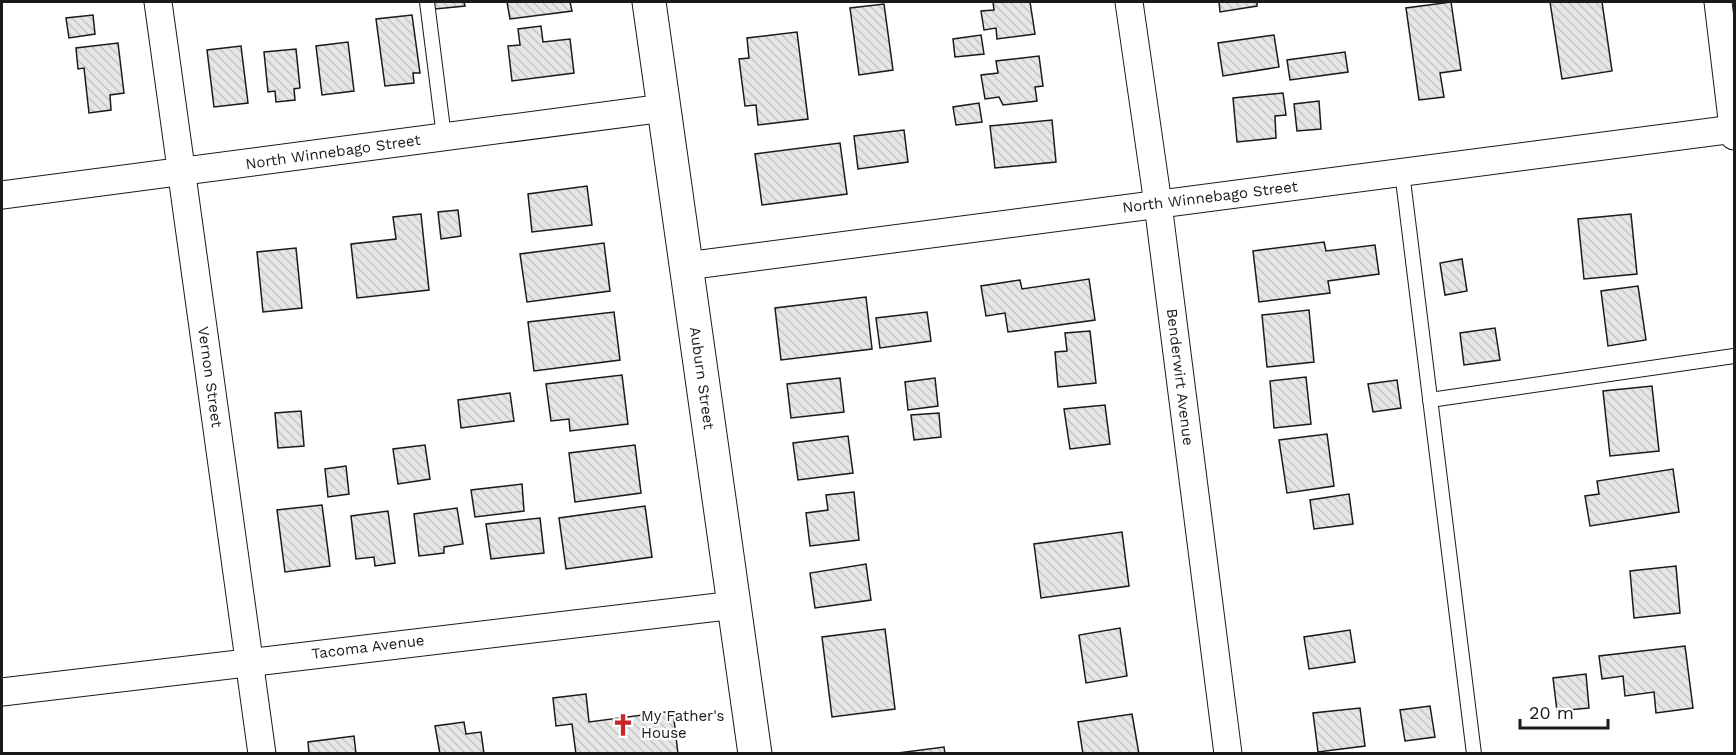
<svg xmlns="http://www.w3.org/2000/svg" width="1736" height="755" viewBox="0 0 1736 755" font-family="'Work Sans',sans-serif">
<defs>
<pattern id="building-back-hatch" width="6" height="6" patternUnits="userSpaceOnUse" patternTransform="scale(1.5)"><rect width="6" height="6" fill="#e6e6e6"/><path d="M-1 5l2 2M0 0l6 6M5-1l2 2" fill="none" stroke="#c5c5c5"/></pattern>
</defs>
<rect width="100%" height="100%" fill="#fff"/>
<g fill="url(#building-back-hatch)" stroke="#1a1a1a" stroke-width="1.5">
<polygon points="434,2 464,2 465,6 435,9"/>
<polygon points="507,2 570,2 572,11 510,19"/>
<polygon points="993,2 1030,2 1035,34 997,39 996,28 984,30 981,11 994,10"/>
<polygon points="1219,2 1257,2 1257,6 1220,12"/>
<polygon points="1451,2 1461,70 1440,73 1444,97 1419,100 1406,8"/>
<polygon points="1550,2 1602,2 1612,71 1562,79"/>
<polygon points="884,4 893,70 859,75 850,8"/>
<polygon points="93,15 95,34 69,38 66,18"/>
<polygon points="412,15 420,73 413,73 414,83 385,86 376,19"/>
<polygon points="541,26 543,42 570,39 574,73 512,81 508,46 520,45 518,29"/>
<polygon points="797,32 808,119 758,125 756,105 745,106 739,59 749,58 747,38"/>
<polygon points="981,35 984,54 955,57 953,39"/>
<polygon points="1274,35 1279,67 1223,76 1218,43"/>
<polygon points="348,42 354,91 322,95 316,46"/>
<polygon points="118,43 124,93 110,95 111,110 89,113 84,68 78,69 76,48"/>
<polygon points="241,46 248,103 214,107 207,50"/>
<polygon points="296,49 300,88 294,89 295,100 276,102 275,91 268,92 264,52"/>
<polygon points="1345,52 1348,72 1290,80 1287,60"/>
<polygon points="1039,56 1043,86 1035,87 1037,101 1003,105 999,97 985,99 981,75 998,73 996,61"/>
<polygon points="1283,93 1286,115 1275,116 1276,138 1237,142 1233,98"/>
<polygon points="1319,101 1321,129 1297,131 1294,104"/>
<polygon points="979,103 982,122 956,125 953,107"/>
<polygon points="1052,120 1056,162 995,168 990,126"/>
<polygon points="904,130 908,162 858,169 854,136"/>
<polygon points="840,143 847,194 762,205 755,154"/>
<polygon points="587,186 592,225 532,232 528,194"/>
<polygon points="458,210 461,236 441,239 438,212"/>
<polygon points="421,214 429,290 357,298 351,244 396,239 393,217"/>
<polygon points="1631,214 1637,274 1584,279 1578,219"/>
<polygon points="1324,242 1326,251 1375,245 1379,274 1328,281 1330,293 1259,302 1253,251"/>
<polygon points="604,243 610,291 527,302 520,254"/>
<polygon points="296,248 302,308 263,312 257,252"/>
<polygon points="1462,259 1467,291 1445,295 1440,263"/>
<polygon points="1089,279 1095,320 1008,332 1005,313 986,316 981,286 1020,280 1022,289"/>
<polygon points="1638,286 1646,340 1608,346 1601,291"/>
<polygon points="866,297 872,349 781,360 775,308"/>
<polygon points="1309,310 1314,362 1267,367 1262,315"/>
<polygon points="614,312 620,360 534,371 528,322"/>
<polygon points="927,312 931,341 880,348 876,318"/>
<polygon points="1495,328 1500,360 1464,365 1460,333"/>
<polygon points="1090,331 1096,383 1058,387 1055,352 1067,351 1065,333"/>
<polygon points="622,375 628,424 570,431 569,419 551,421 546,384"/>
<polygon points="1306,377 1311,424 1274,428 1270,381"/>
<polygon points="840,378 844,412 791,418 787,384"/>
<polygon points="935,378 938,406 908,410 905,382"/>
<polygon points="1397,380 1401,408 1373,412 1368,384"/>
<polygon points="1652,386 1659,451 1610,456 1603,391"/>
<polygon points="510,393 514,421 461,428 458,400"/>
<polygon points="1105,405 1110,444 1070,449 1064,409"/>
<polygon points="301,411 304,446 278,448 275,413"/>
<polygon points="939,413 941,437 914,440 911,415"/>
<polygon points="1327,434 1334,486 1287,493 1279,440"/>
<polygon points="848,436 853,473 798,480 793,443"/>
<polygon points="425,445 430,479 398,484 393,449"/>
<polygon points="635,445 641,493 575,502 569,453"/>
<polygon points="346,466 349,494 328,497 325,469"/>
<polygon points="1673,469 1679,512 1590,526 1585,496 1599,494 1597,481"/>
<polygon points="522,484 524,511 475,517 471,490"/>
<polygon points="854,492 859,540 810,546 806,513 828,510 826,495"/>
<polygon points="1349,494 1353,524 1314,529 1310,500"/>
<polygon points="322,505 330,566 285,572 277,510"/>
<polygon points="645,506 652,557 566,569 559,518"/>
<polygon points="457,508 463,544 444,547 444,553 419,556 414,514"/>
<polygon points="388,511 395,563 375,566 374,557 356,559 351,516"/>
<polygon points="540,518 544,553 491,559 486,524"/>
<polygon points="1122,532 1129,586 1041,598 1034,544"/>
<polygon points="866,564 871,600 815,608 810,573"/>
<polygon points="1676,566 1680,613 1634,618 1630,571"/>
<polygon points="1120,628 1127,676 1086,683 1079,635"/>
<polygon points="885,629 895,709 832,717 822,637"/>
<polygon points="1350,630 1355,662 1309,669 1304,637"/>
<polygon points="1685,646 1693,708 1656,713 1654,692 1625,696 1623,676 1602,679 1599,656"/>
<polygon points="1586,674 1589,708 1557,711 1553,678"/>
<polygon points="586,694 589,722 673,711 678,754 576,754 572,724 556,726 553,698"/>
<polygon points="1430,706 1435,737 1405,741 1400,710"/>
<polygon points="1360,708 1365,746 1318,752 1313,713"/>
<polygon points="1132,714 1139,754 1083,754 1078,722"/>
<polygon points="464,722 466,734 481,732 484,754 440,754 435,726"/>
<polygon points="354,736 356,754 309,754 308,742"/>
<polygon points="944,747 945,754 890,754"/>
</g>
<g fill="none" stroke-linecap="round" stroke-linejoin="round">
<g stroke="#1a1a1a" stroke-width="16">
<g id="lane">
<polyline points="427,2 444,137"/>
<polyline points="1402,172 1474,754"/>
<polyline points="1430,400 1734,356"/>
</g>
</g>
<g stroke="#1a1a1a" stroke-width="29">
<g id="street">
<polyline points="158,2 262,754"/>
<polyline points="1129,2 1158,204 1228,754"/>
<polyline points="1718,2 1734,136"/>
<polyline points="2,195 664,108"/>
<polyline points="686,266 1734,129"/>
<polyline points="2,692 735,605"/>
</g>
</g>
<g stroke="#1a1a1a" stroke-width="35">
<polyline id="secondary" points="649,2 755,754"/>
</g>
<use href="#lane" stroke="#fff" stroke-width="14"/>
<use href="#street" stroke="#fff" stroke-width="27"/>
<use href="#secondary" stroke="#fff" stroke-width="33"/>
</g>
<defs>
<g id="church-bare" transform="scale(1.8)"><path d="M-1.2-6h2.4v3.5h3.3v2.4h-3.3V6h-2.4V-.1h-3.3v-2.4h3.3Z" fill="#c62828" stroke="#fff" stroke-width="2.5" paint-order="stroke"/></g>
</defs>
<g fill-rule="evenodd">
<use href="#church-bare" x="623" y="725"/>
</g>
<g text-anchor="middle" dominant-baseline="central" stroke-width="4.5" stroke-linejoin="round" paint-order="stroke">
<g font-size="15" fill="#1a1a1a" stroke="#fff">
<text transform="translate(333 152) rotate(-8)">North Winnebago Street</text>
<text transform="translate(1210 197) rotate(-7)">North Winnebago Street</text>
<text transform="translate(210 377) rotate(82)">Vernon Street</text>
<text transform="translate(1180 377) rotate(83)">Benderwirt Avenue</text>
<text transform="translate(702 378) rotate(82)">Auburn Street</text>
<text transform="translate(368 647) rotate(-7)">Tacoma Avenue</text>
</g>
<g font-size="15" fill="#1a1a1a" stroke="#fff" text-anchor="start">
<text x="641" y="716">My Father's<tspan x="641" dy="17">House</tspan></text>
</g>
</g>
<rect width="1736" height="755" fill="none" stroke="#1a1a1a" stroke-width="6"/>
<path d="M1520 719v9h88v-9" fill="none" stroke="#1a1a1a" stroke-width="3"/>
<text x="1529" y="719" font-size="18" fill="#1a1a1a" stroke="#ffffff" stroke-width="4.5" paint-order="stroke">20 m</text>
</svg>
